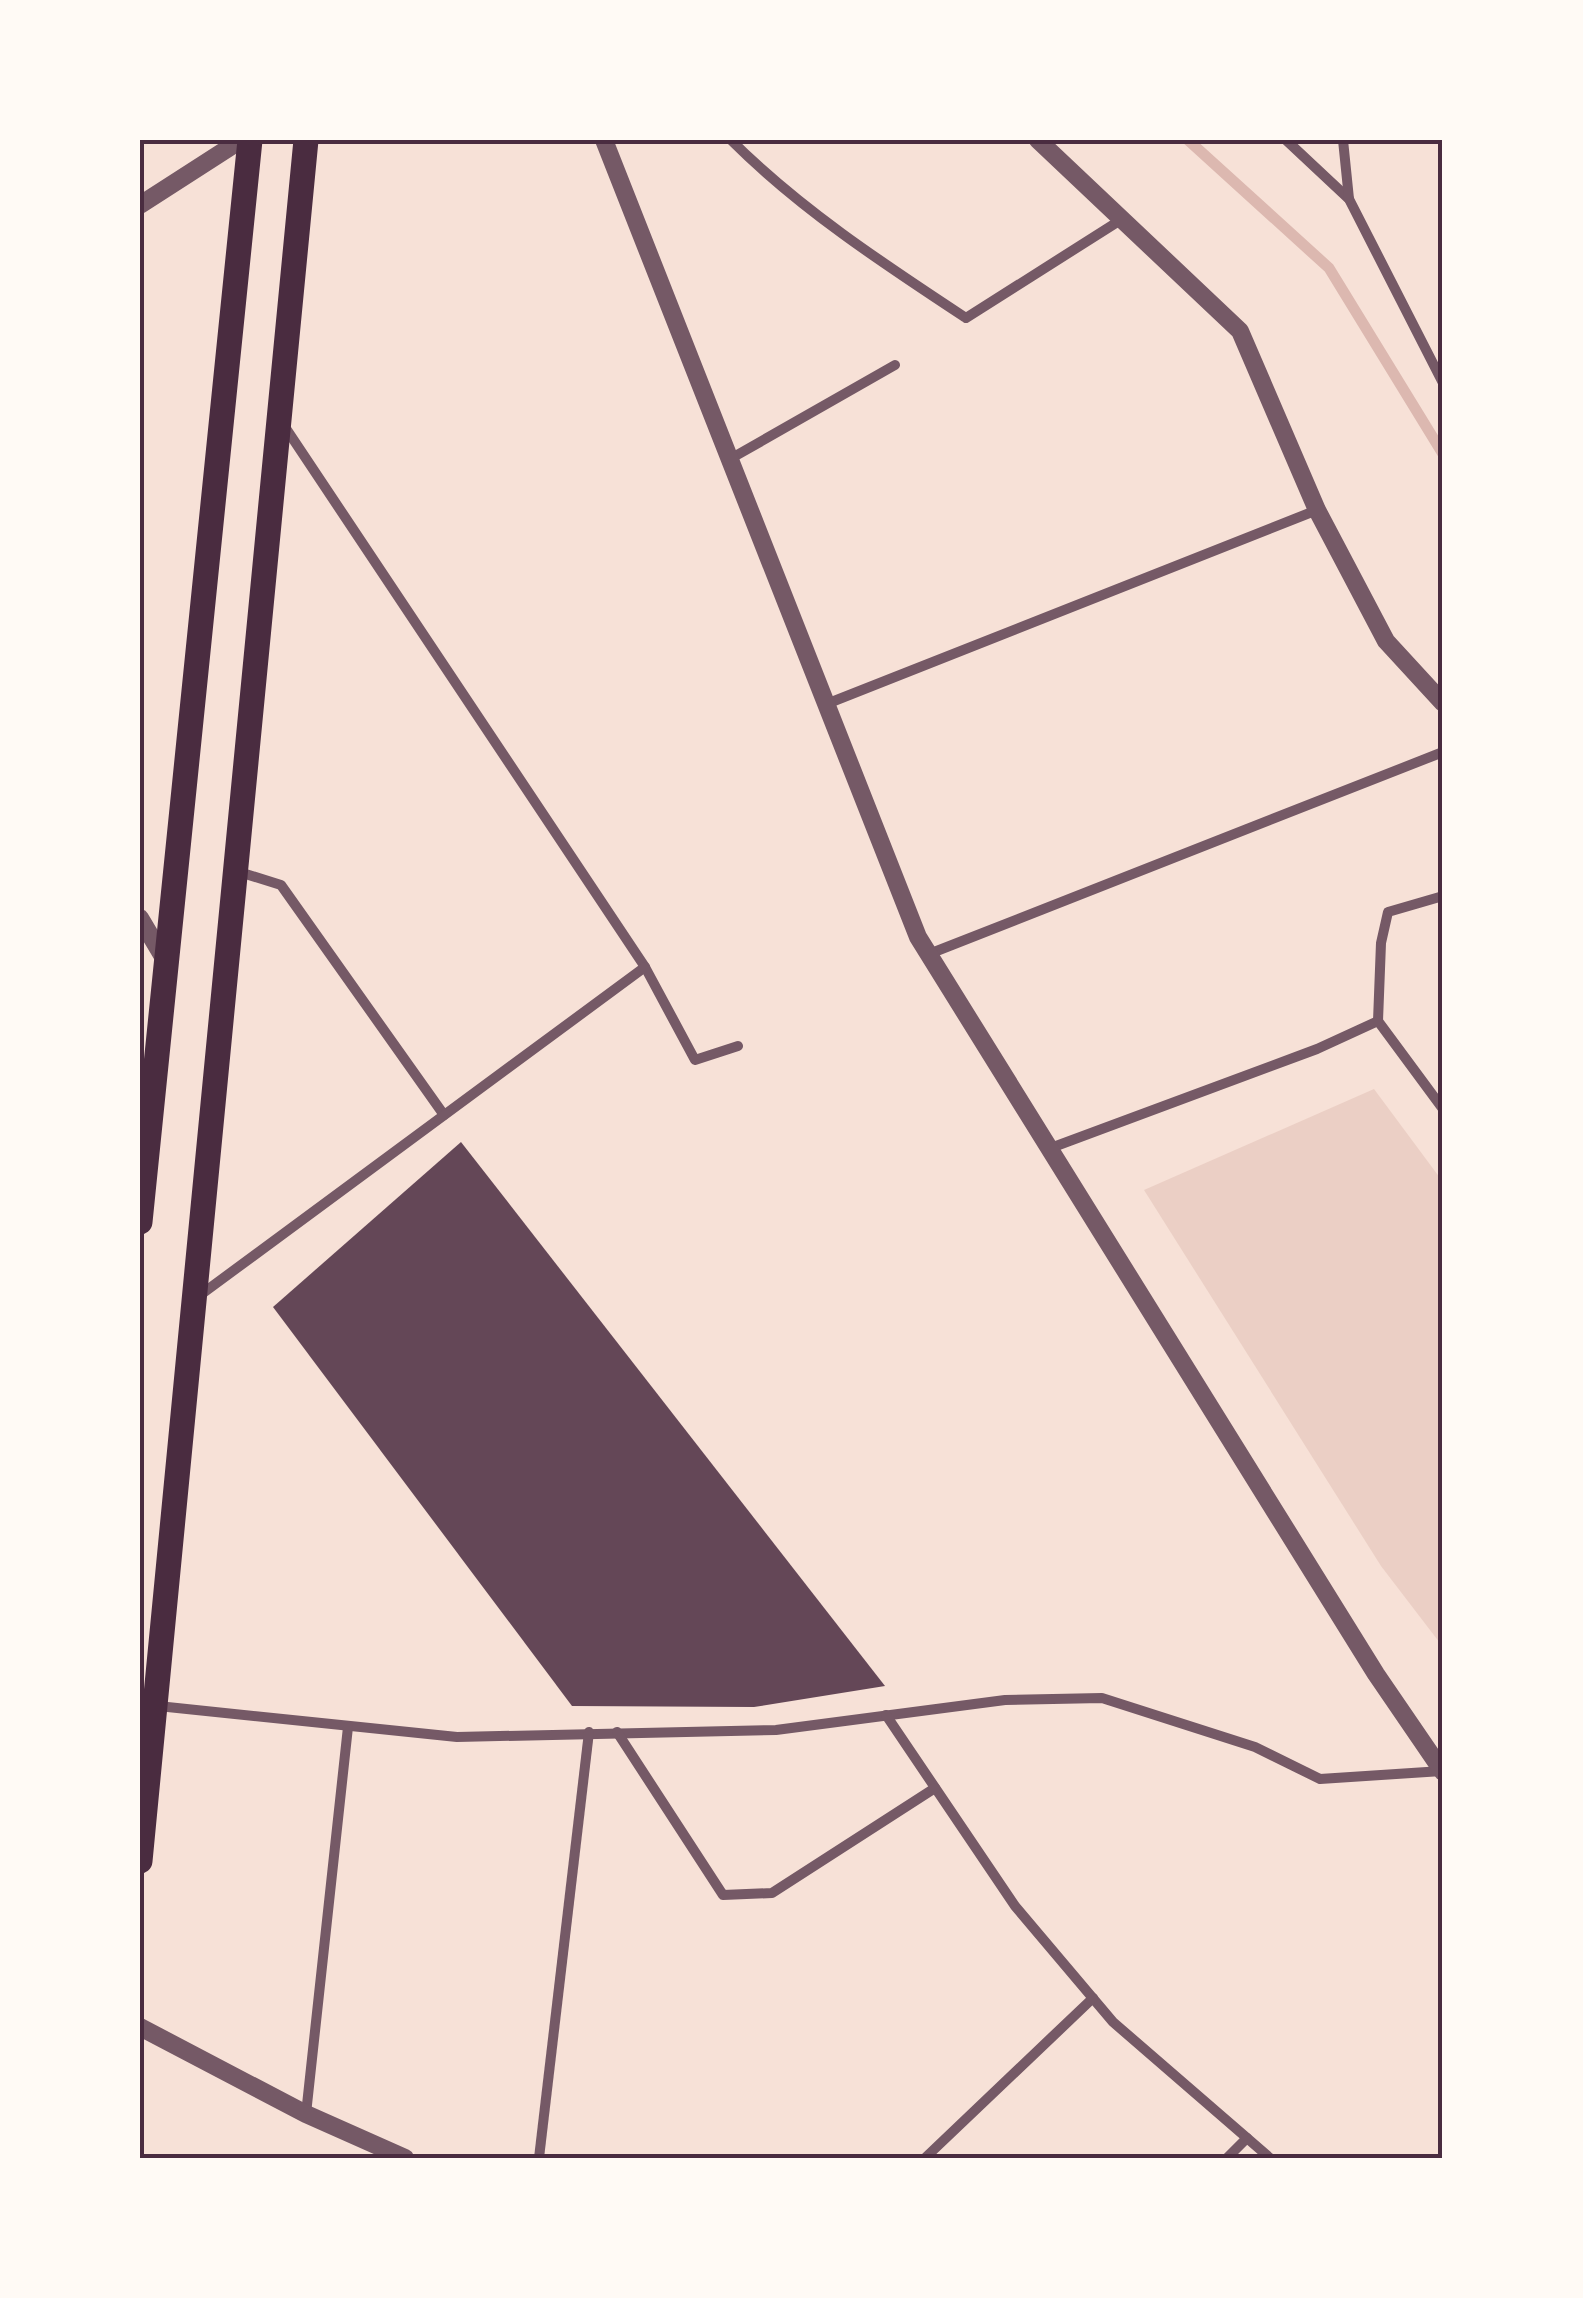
<svg xmlns="http://www.w3.org/2000/svg" width="1583" height="2298" viewBox="0 0 1583 2298" font-family="'Space Grotesk',sans-serif">
<rect width="100%" height="100%" fill="#f7e1d7"/>
<polygon fill="#ebcfc5" points="1374,1089 1443,1182 1443,1647 1381,1566 1144,1190"/>
<g fill="none" stroke-linecap="round" stroke-linejoin="round">
<polyline stroke="#dcb8b0" stroke-width="11" points="1188,140 1329,268 1443,454"/>
</g>
<polygon fill="#644757" points="461,1142 885,1686 754,1707 572,1706 273,1307"/>
<g fill="none" stroke-linecap="round" stroke-linejoin="round">
<g stroke="#755966" stroke-width="10">
<path d="M731 140C800 209 884 264 966 318L1119 221"/>
<polyline points="1286,140 1349,199 1443,383"/>
<polyline points="1343,140 1349,199"/>
<polyline points="283,424 645,967 695,1060 738,1046"/>
<polyline points="730,459 895,365"/>
<polyline points="829,703 1317,510"/>
<polyline points="236,871 281,885 444,1115"/>
<polyline points="1443,896 1388,912 1381,943 1378,1021 1443,1109"/>
<polyline points="929,954 1443,752"/>
<polyline points="1048,1149 1317,1049 1378,1021"/>
<polyline points="199,1296 645,967"/>
<polyline points="158,1706 457,1737 776,1730 1005,1700 1102,1698 1255,1747 1320,1779 1442,1771"/>
<polyline points="886,1715 1015,1906 1113,2022 1270,2158"/>
<polyline points="617,1732 723,1895 772,1893 935,1788"/>
<polyline points="306,2114 348,1727"/>
<polyline points="539,2158 589,1732"/>
<polyline points="925,2158 1093,1998"/>
<polyline points="1227,2158 1247,2138"/>
</g>
<g stroke="#755966" stroke-width="18">
<polyline points="604,140 918,937 1376,1674 1443,1772"/>
<polyline points="1038,140 1240,331 1317,510 1386,641 1443,703"/>
<polyline points="140,205 241,140"/>
<polyline points="140,918 165,960"/>
<polyline points="140,2027 306,2114 405,2158"/>
</g>
<g stroke="#4a2c40" stroke-width="25">
<polyline points="140,1222 250,140"/>
<polyline points="140,1861 306,140"/>
</g>
</g>
<rect width="1583" height="2298" fill="none" stroke="#fffaf5" stroke-width="285"/>
<rect x="142" y="142" width="1298" height="2014" fill="none" stroke="#4a2c40" stroke-width="4"/>
</svg>
